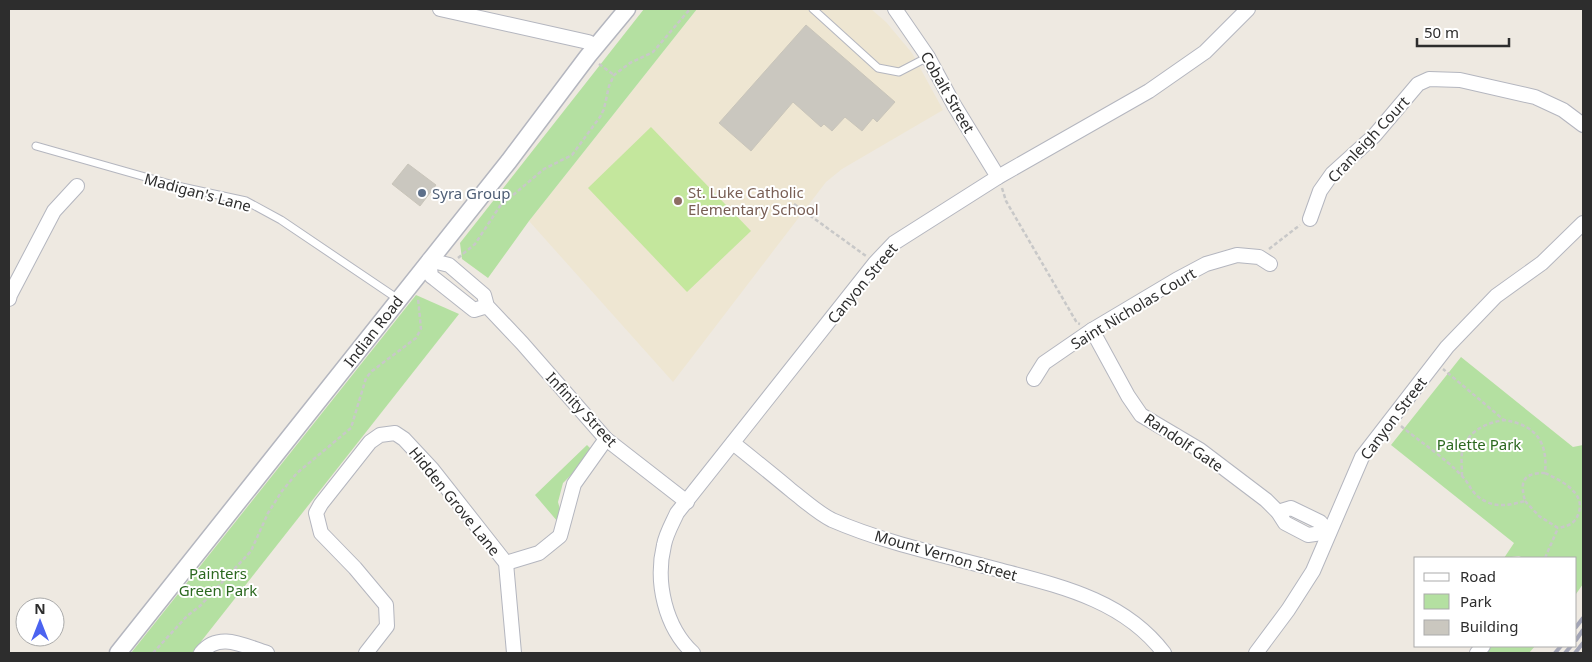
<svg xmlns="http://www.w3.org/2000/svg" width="1592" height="662" viewBox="0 0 1592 662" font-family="'Noto Sans',sans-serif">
<rect width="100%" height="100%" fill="#eee9e1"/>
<polygon fill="#eee6d2" points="697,9 871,9 886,22 912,53 943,110 842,169 826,182 673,382 529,221"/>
<g fill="#b4e0a1">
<polygon points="644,9 697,9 529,221 488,278 462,259 460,243"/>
<polygon points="416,295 459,314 192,653 131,653"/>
<polygon points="1461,357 1573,447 1583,445 1583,584 1576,594 1576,558 1523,558 1519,556 1504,558 1514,543 1391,445"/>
<polygon points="587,445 592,450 570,476 563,483 558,502 561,513 558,522 535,495"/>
<polygon points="1491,646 1535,646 1529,653 1485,653"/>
</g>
<polygon fill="#c4e79d" points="651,127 751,231 687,292 588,188"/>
<g fill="#cac7bf" stroke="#c9c5ba">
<polygon points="806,25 895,102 877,122 873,118 862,131 845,117 832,131 824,124 821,127 793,102 751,151 719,123"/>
<polygon points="408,164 436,185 420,206 392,184"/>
</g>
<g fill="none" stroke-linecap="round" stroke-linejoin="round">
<g stroke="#b4b6bf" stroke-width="9">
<g id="service">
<polyline points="813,9 878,68 899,72 928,57"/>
<polyline points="36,146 177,186 246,201 281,220 398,299"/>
</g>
</g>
<g stroke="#b4b6bf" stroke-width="16">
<g id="minor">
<polyline points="440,9 588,42 596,46"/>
<polyline points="895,9 928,57 954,105 998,177"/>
<polyline points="1310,219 1320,191 1332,174 1374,136 1418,84 1429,79 1460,80 1535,97 1563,110 1583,125"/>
<polyline points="9,299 10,295 54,211 77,186"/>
<polyline points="487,306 474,310 435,279 431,276 429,260 449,265 484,295 487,306 522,343 606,439 687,502"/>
<polyline points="1092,330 1128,396 1141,415 1200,450 1266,500 1278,512 1285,523 1308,535 1329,532"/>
<polyline points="1034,379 1044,363 1092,330 1176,280 1206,264 1237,255 1259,257 1270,264"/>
<path d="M733 443C753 459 773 475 792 491 805 501 818 513 832 520 885 543 943 555 999 570 1060 586 1124 600 1164 653"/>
<polyline points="1278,512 1291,508 1320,522 1329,532"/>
<polyline points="506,563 539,553 560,536 574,484 606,439"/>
<path d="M201 653C219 631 244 646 267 653"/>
<polyline points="366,653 387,626 386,605 355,568 321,533 316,513 321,504 370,442 380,435 395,433 404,439 432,469 506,563 514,653"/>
<path d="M693 653C665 627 655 582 664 545 666 534 672 524 677 513L875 263 894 243 998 177 1149 91 1205 52 1248 9"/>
<polyline points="1256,653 1288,610 1313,571 1362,457 1447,347 1496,296 1542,263 1583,223"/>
<polyline points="1477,653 1483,646"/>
</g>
</g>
<g stroke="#b4b6bf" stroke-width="19">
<polyline id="tertiary" points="118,653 509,161 588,56 627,9"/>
</g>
<g stroke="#c8c8c8" stroke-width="2.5" stroke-dasharray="4 2.5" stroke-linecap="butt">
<polyline points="599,64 614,75"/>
<polyline points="1002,188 1006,201 1077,323 1080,324"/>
<polyline points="794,204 866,256"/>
<polyline points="1269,249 1300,225"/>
<polyline points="458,258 475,244 500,206 544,169 572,155 600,117 604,109 609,86 614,75 630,63 653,52 690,9"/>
<path d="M1401 426C1419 441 1445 458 1461 475 1472 486 1470 494 1487 502 1500 508 1513 504 1525 501 1520 482 1522 473 1545 473 1548 442 1536 425 1504 420L1443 369"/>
<path d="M1462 476C1462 468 1461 459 1462 452 1467 431 1486 423 1504 420"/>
<path d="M1525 501 1539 516 1558 528C1569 526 1576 523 1579 512 1585 492 1560 480 1545 473"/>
<polyline points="1545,558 1558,528"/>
<polyline points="153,653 187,616 200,606 251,551 268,513 282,491 297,473 351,428 366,378 372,371 416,338 421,329 418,298"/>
</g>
<use href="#service" stroke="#fff" stroke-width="7"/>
<use href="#minor" stroke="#fff" stroke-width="14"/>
<use href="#tertiary" stroke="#fff" stroke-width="16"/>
<g stroke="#a3a5b6" stroke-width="4">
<polyline points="1576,627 1583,618"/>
<polyline points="1576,640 1583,630"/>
<polyline points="1555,653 1561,646"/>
<polyline points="1565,653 1571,646"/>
<polyline points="1575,653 1583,643"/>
</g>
</g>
<circle fill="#5c6f8a" stroke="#fff" stroke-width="2" cx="422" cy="193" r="5"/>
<circle fill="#8d6e63" stroke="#fff" stroke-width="2" cx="678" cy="201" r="5"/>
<g text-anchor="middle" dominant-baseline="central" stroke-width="4" stroke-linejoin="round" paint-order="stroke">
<g font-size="15" fill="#2d2d2d" stroke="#fff">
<text transform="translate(948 92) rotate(60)">Cobalt Street</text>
<text transform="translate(1368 139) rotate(-47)">Cranleigh Court</text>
<text transform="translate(198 192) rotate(15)">Madigan's Lane</text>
<text transform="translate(862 283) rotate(-50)">Canyon Street</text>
<text transform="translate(1133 308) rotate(-31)">Saint Nicholas Court</text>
<text transform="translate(373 331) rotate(-52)">Indian Road</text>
<text transform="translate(582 409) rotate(47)">Infinity Street</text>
<text transform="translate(1393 418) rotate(-53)">Canyon Street</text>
<text transform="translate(1184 442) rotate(34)">Randolf Gate</text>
<text transform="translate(455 501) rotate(51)">Hidden Grove Lane</text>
<text transform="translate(946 555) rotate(16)">Mount Vernon Street</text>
</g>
<g font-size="15" fill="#785e54" stroke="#fff" text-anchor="start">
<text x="688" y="192">St. Luke Catholic<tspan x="688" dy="17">Elementary School</tspan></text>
</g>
<g font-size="15" fill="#4e5e75" stroke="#fff" text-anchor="start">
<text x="432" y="193">Syra Group</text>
</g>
<g font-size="15" fill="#2b681f" stroke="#fff">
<text x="1479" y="444">Palette Park</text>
<text x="218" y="573">Painters<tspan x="218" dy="17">Green Park</tspan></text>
</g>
</g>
<rect width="1592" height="662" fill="none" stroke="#2d2d2d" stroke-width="20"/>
<rect x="1414" y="557" width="162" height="90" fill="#ffffff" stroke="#ababab"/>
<rect x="1424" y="573" width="25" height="8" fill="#ffffff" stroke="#ababab"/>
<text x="1460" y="582" font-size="15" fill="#2d2d2d">Road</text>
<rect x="1424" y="594" width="25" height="15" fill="#b4e0a1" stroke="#ababab"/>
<text x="1460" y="607" font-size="15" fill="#2d2d2d">Park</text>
<rect x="1424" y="620" width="25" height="15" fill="#cac7bf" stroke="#ababab"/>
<text x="1460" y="632" font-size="15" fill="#2d2d2d">Building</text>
<g transform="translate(40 622)"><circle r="24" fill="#ffffff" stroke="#ababab"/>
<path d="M0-4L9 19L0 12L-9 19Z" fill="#4b63f0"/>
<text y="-8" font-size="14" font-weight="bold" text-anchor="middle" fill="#2d2d2d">N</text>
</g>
<path d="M1417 38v8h92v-8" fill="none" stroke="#2d2d2d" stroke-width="2.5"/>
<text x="1424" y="38" font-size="15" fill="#2d2d2d" stroke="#ffffff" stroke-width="4" paint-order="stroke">50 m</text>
</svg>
